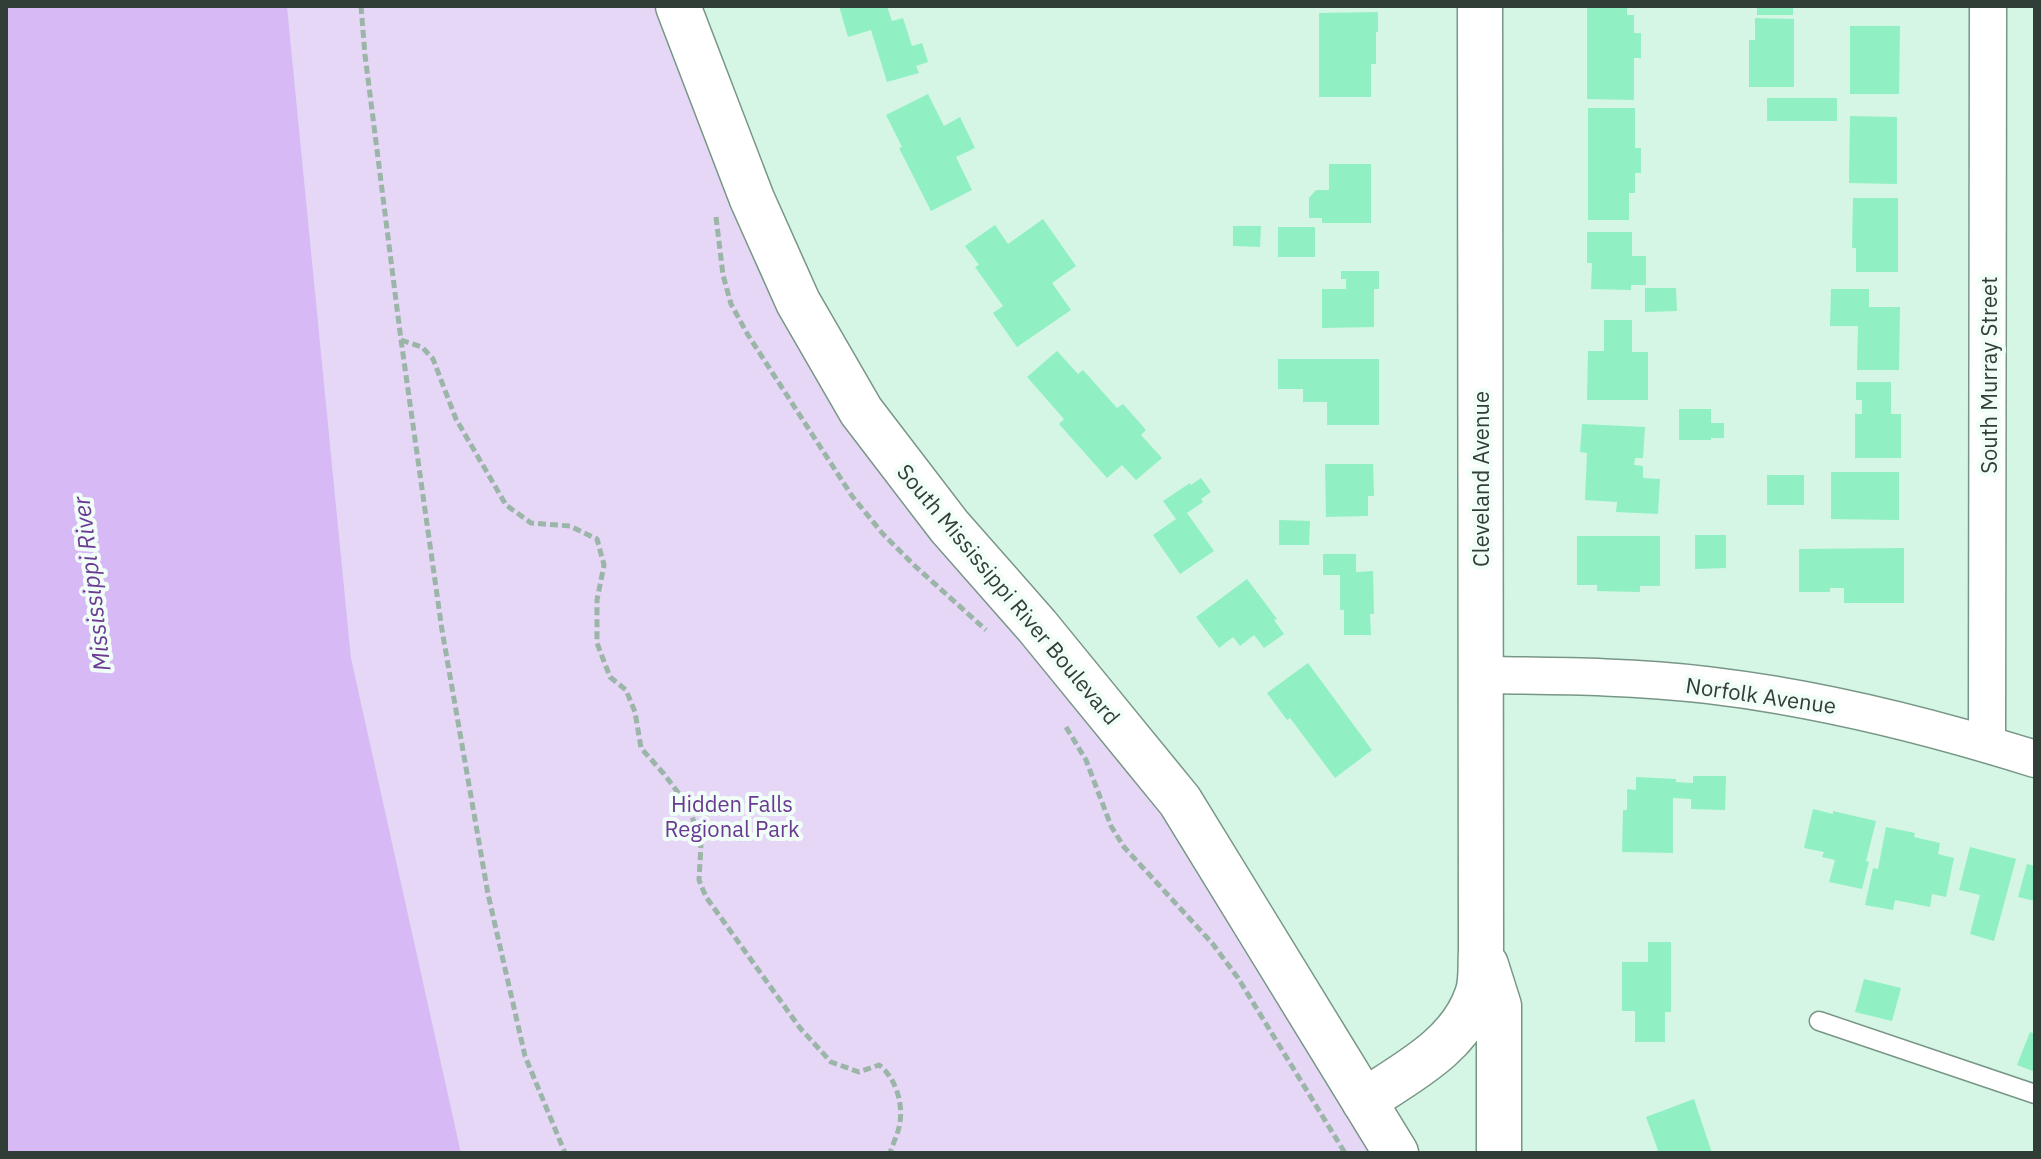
<svg xmlns="http://www.w3.org/2000/svg" width="2041" height="1159" viewBox="0 0 2041 1159" font-family="'IBM Plex Sans',sans-serif">
<rect width="100%" height="100%" fill="#d5f6e5"/>
<polygon fill="#e6d7f6" points="287,6 659,6 847,422 1226,887 1381,1153 461,1153 351,658"/>
<polygon fill="#d7b9f6" points="6,6 287,6 351,658 461,1153 6,1153"/>
<g fill="#90f0c3">
<polygon points="839,6 887,6 892,21 903,18 912,46 922,43 928,62 916,66 919,73 887,82 871,30 848,37"/>
<polygon points="1587,6 1627,6 1627,15 1634,15 1634,33 1641,33 1641,58 1634,58 1634,100 1587,99"/>
<rect x="1757" y="6" width="36" height="9"/>
<polygon points="1378,12 1378,32 1376,32 1376,64 1371,64 1371,97 1319,97 1319,13"/>
<polygon points="1755,18 1794,19 1794,87 1749,87 1749,40 1755,40"/>
<polygon points="1850,26 1900,26 1899,94 1850,94"/>
<polygon points="928,94 944,126 960,117 975,148 956,157 972,190 931,211 899,148 902,147 886,115"/>
<rect x="1767" y="98" width="70" height="23"/>
<polygon points="1588,108 1635,108 1635,148 1641,148 1641,173 1635,173 1635,193 1629,193 1629,220 1588,220"/>
<polygon points="1850,116 1897,117 1897,184 1849,183"/>
<polygon points="1329,164 1371,164 1371,223 1322,223 1322,218 1309,218 1309,198 1316,190 1329,190"/>
<polygon points="1853,198 1898,198 1898,272 1856,272 1856,248 1852,248"/>
<polygon points="1043,219 1076,266 1052,283 1071,310 1017,347 993,313 1003,306 975,267 979,265 965,246 995,225 1008,244"/>
<polygon points="1233,226 1261,226 1260,247 1233,246"/>
<rect x="1278" y="227" width="37" height="30"/>
<polygon points="1587,232 1632,232 1632,256 1646,256 1646,285 1631,285 1631,290 1591,289 1592,263 1587,263"/>
<polygon points="1341,271 1379,271 1379,289 1374,289 1374,327 1322,328 1322,289 1346,289 1346,279 1341,279"/>
<polygon points="1645,288 1676,288 1677,311 1645,312"/>
<polygon points="1831,289 1869,289 1869,307 1900,307 1899,370 1857,370 1858,326 1830,326"/>
<polygon points="1604,320 1632,320 1632,352 1648,352 1648,400 1587,400 1588,351 1604,351"/>
<polygon points="1057,351 1078,374 1083,370 1117,408 1123,404 1146,430 1141,435 1162,458 1136,480 1122,465 1107,478 1059,424 1064,419 1027,377"/>
<polygon points="1278,359 1379,359 1379,425 1327,425 1327,402 1303,402 1303,389 1278,389"/>
<polygon points="1856,382 1891,382 1891,414 1901,414 1901,458 1855,458 1855,414 1862,414 1862,400 1856,400"/>
<polygon points="1679,409 1711,409 1711,423 1724,423 1724,438 1711,438 1711,440 1679,440"/>
<polygon points="1582,424 1645,427 1643,458 1635,458 1634,465 1643,466 1643,478 1660,479 1658,514 1616,512 1617,502 1585,500 1587,453 1580,452"/>
<polygon points="1325,464 1373,464 1374,496 1368,496 1368,516 1326,517"/>
<polygon points="1831,472 1899,472 1899,520 1831,519"/>
<rect x="1767" y="475" width="37" height="30"/>
<polygon points="1201,478 1211,492 1201,499 1203,502 1187,513 1214,551 1180,574 1153,535 1176,519 1163,501 1190,483 1191,485"/>
<polygon points="1279,520 1310,521 1309,545 1279,545"/>
<polygon points="1695,535 1726,535 1726,568 1695,569"/>
<polygon points="1577,536 1660,536 1660,586 1640,586 1640,592 1597,591 1597,585 1577,585"/>
<polygon points="1904,548 1904,603 1844,603 1844,588 1830,588 1830,592 1799,592 1799,549"/>
<polygon points="1323,554 1356,554 1356,572 1373,571 1374,614 1370,614 1371,635 1344,635 1344,610 1340,610 1340,575 1323,575"/>
<polygon points="1247,579 1277,619 1274,620 1284,634 1264,648 1254,635 1240,646 1233,637 1219,648 1196,617"/>
<polygon points="1308,663 1372,750 1335,778 1290,718 1287,720 1267,693"/>
<polygon points="1693,776 1726,776 1725,810 1691,809 1691,799 1673,798 1673,853 1622,852 1623,810 1627,810 1627,789 1636,790 1636,777 1676,779 1676,782 1693,783"/>
<polygon points="1813,809 1833,814 1833,811 1876,821 1866,861 1869,862 1862,889 1829,882 1835,860 1822,857 1824,852 1804,848"/>
<polygon points="1886,827 1915,833 1914,837 1940,843 1938,854 1954,858 1946,897 1932,894 1930,907 1895,900 1893,910 1865,905 1873,868 1878,869"/>
<polygon points="1970,847 2016,859 1994,941 1970,934 1980,895 1959,890"/>
<polygon points="2027,864 2035,866 2035,901 2018,897"/>
<polygon points="1648,942 1671,942 1671,1012 1665,1012 1665,1042 1635,1042 1635,1011 1622,1011 1622,962 1648,962"/>
<polygon points="1864,979 1901,988 1892,1021 1855,1012"/>
<polygon points="2030,1032 2035,1034 2035,1072 2017,1065"/>
<polygon points="1694,1099 1712,1153 1659,1153 1646,1117"/>
</g>
<g fill="none" stroke-linecap="round" stroke-linejoin="round">
<g stroke="#789686" stroke-width="21">
<polyline id="service" points="1819,1021 2035,1094"/>
</g>
<g stroke="#789686" stroke-width="39">
<g id="minor">
<path d="M1481 675C1556 676 1632 676 1707 685 1819 698 1927 725 2035 759"/>
<polyline points="1987,744 1988,6"/>
</g>
</g>
<g stroke="#789686" stroke-width="47">
<g id="tertiary">
<polyline points="678,6 752,199 798,302 861,411 949,526 1037,626 1180,801 1396,1153"/>
<polyline points="1486,965 1499,1006 1499,1153"/>
<path d="M1364 1101C1406 1073 1460 1046 1477 995 1482 982 1480 965 1481 951L1480 6"/>
</g>
</g>
<g stroke="#9bb5a8" stroke-width="5" stroke-dasharray="8 4" stroke-linecap="butt">
<polyline points="361,6 365,55 401,340 442,630 488,894 525,1056 565,1153"/>
<polyline points="716,217 723,275 731,304 748,335 852,496 883,534 915,566 986,630"/>
<path d="M401 340 422 347 433 359 456 419 506 505 531 523 570 526 597 539 604 565 597 600V643L610 677 626 690 635 712 641 748 664 774 689 807 701 844 699 880 706 897 800 1028 831 1062 859 1072 879 1065C895 1077 903 1102 900 1122 899 1132 893 1143 890 1153"/>
<polyline points="1066,727 1086,760 1111,826 1124,847 1212,943 1238,978 1345,1153"/>
</g>
<use href="#service" stroke="#fff" stroke-width="18"/>
<use href="#minor" stroke="#fff" stroke-width="36"/>
<use href="#tertiary" stroke="#fff" stroke-width="44"/>
</g>
<g text-anchor="middle" dominant-baseline="central" stroke-width="8" stroke-linejoin="round" paint-order="stroke">
<g font-size="22" fill="#313e37" stroke="#f1fef7">
<text transform="translate(1988 375) rotate(-90)">South Murray Street</text>
<text transform="translate(1480 479) rotate(-90)">Cleveland Avenue</text>
<text transform="translate(1009 594) rotate(50)">South Mississippi River Boulevard</text>
<text transform="translate(1761 695) rotate(8)">Norfolk Avenue</text>
</g>
<g font-size="22" fill="#6a3a92" stroke="#f1fef7">
<text x="732" y="803">Hidden Falls<tspan x="732" dy="25">Regional Park</tspan></text>
</g>
<g font-size="24" font-style="italic" fill="#6b3b93" stroke="#f1fef7">
<text transform="translate(91 584) rotate(-97)">Mississippi River</text>
</g>
</g>
<rect width="2041" height="1159" fill="none" stroke="#313e37" stroke-width="16"/>
</svg>
